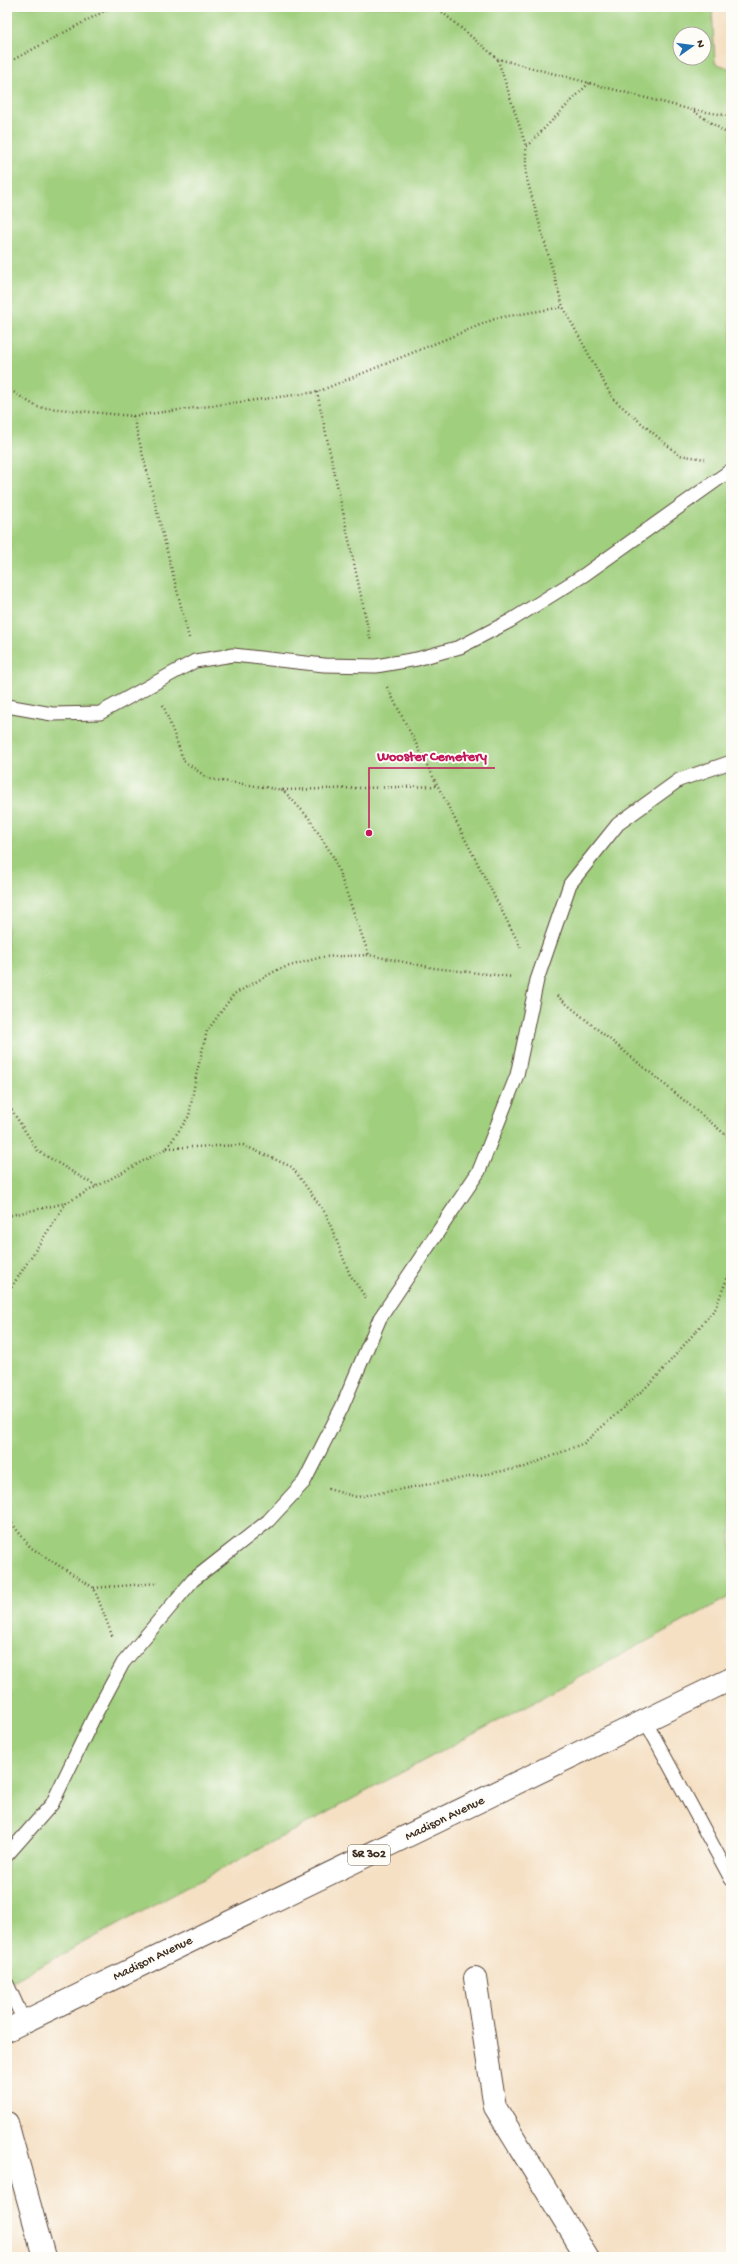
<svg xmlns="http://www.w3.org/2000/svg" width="738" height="2264" viewBox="0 0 738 2264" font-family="'Gochi Hand',sans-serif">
<rect width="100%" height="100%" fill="#fdfcf7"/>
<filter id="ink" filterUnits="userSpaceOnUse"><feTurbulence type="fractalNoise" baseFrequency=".025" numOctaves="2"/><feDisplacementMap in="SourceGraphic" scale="8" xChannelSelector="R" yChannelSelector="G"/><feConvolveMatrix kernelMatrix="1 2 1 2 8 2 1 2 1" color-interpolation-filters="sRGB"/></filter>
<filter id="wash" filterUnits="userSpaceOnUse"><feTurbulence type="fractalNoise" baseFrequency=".012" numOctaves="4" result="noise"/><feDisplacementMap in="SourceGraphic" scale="16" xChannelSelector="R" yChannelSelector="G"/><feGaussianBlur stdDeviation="0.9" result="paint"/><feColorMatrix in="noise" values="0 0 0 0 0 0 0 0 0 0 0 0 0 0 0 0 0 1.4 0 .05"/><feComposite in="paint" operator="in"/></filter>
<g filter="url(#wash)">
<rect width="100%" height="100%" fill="#f5e0c4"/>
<path fill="#a0cf7e" stroke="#6e7c4e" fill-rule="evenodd" d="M7 7H712L715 63 731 69V1596L7 1984ZM680 34H704V58H680Z"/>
</g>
<g filter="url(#ink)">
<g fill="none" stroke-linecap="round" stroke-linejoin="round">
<g stroke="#574537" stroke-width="15">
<g id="service">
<polyline points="7,706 52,714 100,713 195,661 233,655 324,665 376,666 417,659 460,647 510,621 584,575 731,470"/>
<polyline points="646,1722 731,1879"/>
<polyline points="7,1855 52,1804 94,1717 123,1663 193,1580 268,1521 304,1482 342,1407 380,1318 479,1171 517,1075 537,980 570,884 618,824 679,780 731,762"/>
<polyline points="7,1984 24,2021"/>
</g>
</g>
<g stroke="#574537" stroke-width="24">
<polyline id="minor" points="475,1978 495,2107 587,2257"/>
</g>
<g stroke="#574537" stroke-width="24">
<polyline id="tertiary" points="7,2123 44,2257"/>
</g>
<g stroke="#574537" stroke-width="24">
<polyline id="primary" points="7,2030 731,1679"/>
</g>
<g stroke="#574537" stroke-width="2.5" stroke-dasharray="1 3" stroke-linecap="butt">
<polyline points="436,7 498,59 692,110 731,136"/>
<polyline points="498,60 526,146"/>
<polyline points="7,63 112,7"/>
<polyline points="589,83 526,147 526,176 563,307 613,399 679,455 705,459"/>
<polyline points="694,110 731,116"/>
<polyline points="7,388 37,407 133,416 317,392 497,318 563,307"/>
<polyline points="317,392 371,642"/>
<polyline points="133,416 189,638"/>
<polyline points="387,687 522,950"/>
<polyline points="163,705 184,761 209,779 283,790 309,818 334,858 369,955"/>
<polyline points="283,790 439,786"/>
<polyline points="557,996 731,1139"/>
<polyline points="7,1103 38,1151 96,1186"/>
<polyline points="167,1148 243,1145 292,1167 326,1214 350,1275 366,1298"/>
<polyline points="7,1216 66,1203 167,1148 189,1116 196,1076 207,1031 234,994 279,969 322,957 369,955 434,968 513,977"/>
<polyline points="7,1294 66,1203"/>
<polyline points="328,1489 357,1497 525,1467 584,1443 654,1380 715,1309 731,1269"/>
<polyline points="7,1517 30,1547 94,1588 113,1638"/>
<polyline points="94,1588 158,1583"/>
<polyline points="7,2256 7,2257"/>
</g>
<use href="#service" stroke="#fff" stroke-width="13"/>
<use href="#minor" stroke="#fff" stroke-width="22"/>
<use href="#tertiary" stroke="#fff" stroke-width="22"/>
<use href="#primary" stroke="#fff" stroke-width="22"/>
</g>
</g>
<g text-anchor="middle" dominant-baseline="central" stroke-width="4" stroke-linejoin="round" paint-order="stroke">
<rect fill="#fdfcf7" stroke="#75695f" stroke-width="1" x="348" y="1845" width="42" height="20" rx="3"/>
<g font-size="12" font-weight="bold" fill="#3b2a1e">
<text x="369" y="1855">SR 302</text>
</g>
<g font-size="13" fill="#3b2a1e" stroke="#fdfcf7">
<text transform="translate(445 1819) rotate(-26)">Madison Avenue</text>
<text transform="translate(153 1959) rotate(-26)">Madison Avenue</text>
</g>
</g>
<path fill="none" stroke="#c2185b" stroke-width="1.5" d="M369 833L369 768H495"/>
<circle fill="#c2185b" stroke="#fdfcf7" stroke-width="1.5" cx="369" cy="833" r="4"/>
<g font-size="14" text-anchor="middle" font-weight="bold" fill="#c2185b" stroke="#fdfcf7" stroke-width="4" stroke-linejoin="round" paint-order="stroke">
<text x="432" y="760">Wooster Cemetery</text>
</g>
<rect width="738" height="2264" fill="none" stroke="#fdfcf7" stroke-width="24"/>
<g transform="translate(692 46) rotate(76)"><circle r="19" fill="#fdfcf7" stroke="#afa8a0"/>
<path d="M0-3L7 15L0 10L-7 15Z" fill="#1f6fb2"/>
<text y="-6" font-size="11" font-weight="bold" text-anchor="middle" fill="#3b2a1e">N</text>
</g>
</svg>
